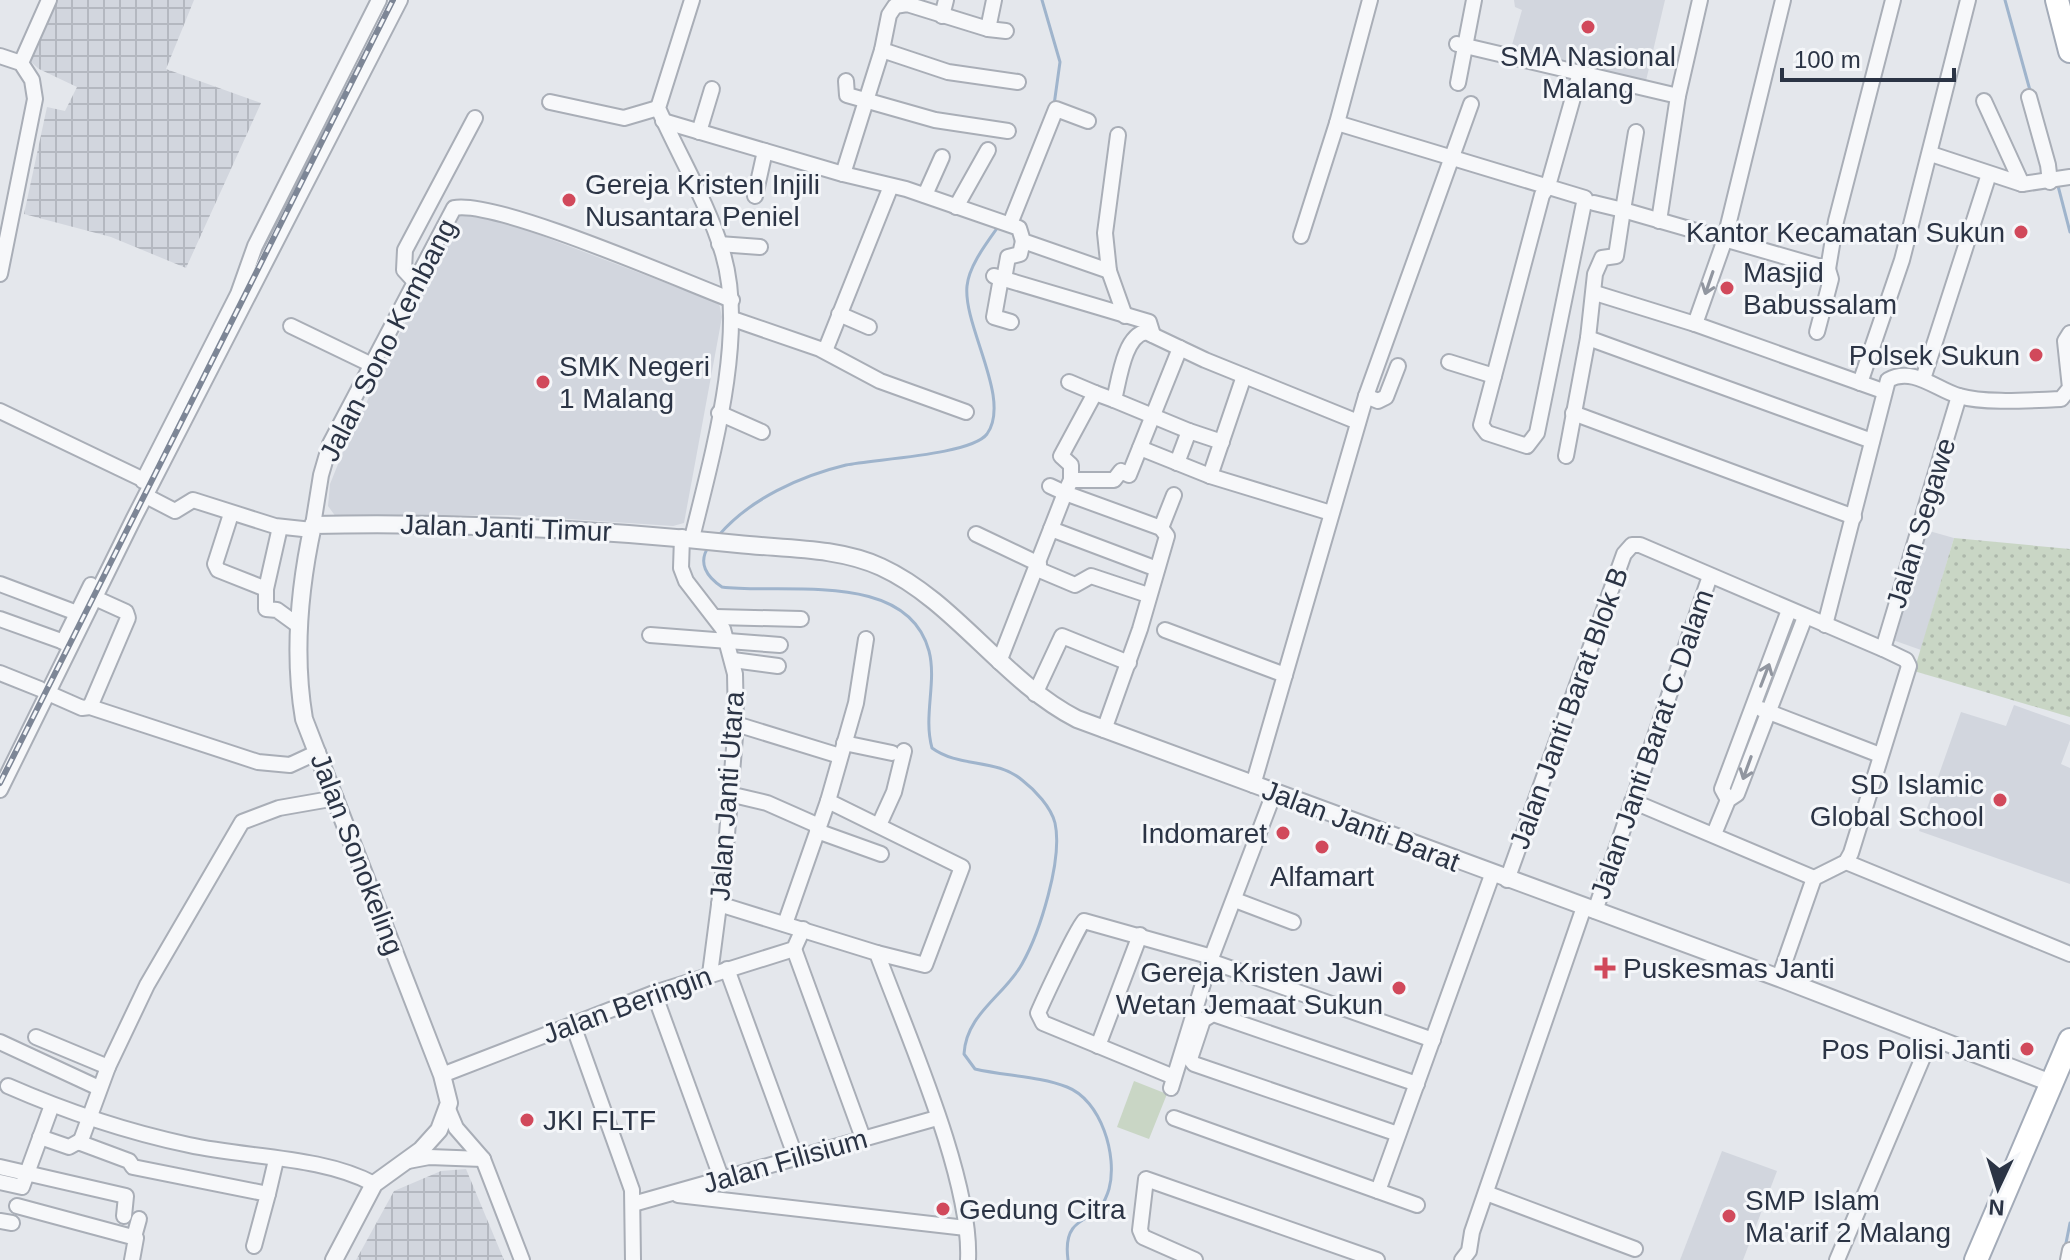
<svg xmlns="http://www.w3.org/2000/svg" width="2070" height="1260" viewBox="0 0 2070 1260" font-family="Arial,sans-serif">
<defs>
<pattern id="industrial-grid" width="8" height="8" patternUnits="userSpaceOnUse" patternTransform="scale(2)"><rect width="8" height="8" fill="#d2d6de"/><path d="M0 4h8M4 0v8" fill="none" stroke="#b4b8c0"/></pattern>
<pattern id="grass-dots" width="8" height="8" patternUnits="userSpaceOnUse" patternTransform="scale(2)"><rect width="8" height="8" fill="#c9d6c5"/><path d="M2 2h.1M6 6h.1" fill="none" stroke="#adb8ab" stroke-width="1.8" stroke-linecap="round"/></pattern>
</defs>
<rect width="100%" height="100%" fill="#e4e7ec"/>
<g fill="#d2d6de">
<polygon points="1514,0 1665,0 1645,85 1512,45 1522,10 1515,7"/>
<polygon points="467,211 484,214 719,303 722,317 684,523 673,526 507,515 336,517 328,506 330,484 345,447 455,218"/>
<polygon points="1922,529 1954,538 1921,650 1890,639"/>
<polygon points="2014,705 2070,725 2070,740 2061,764 2070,768 2070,884 1919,831 1961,712 2006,726"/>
<polygon points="1722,1151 1777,1171 1743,1260 1680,1260"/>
</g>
<g fill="url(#industrial-grid)">
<polygon points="51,0 194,0 166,69 261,103 186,268 111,237 24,214 47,107 65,111 77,87 39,69 25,57"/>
<polygon points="466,1169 504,1260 356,1260 394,1191 441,1171"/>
</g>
<polygon fill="url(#grass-dots)" points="1954,538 2070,549 2070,717 1914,671"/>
<polygon fill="#c9d6c5" points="1134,1081 1167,1094 1149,1139 1117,1127"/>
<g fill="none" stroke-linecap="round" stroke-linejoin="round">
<g stroke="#9fb4cc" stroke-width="3">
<polyline points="1042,0 1060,62 1054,105"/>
<polyline points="2005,0 2031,94"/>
<polyline points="2057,182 2070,232"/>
<path d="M719 535C750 499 800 476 846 465 875 459 971 455 987 434 1012 399 963 327 967 286 969 266 986 244 998 227"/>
<path d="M709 546C697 563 707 577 722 587 783 595 907 569 929 651 937 682 923 716 932 748 959 768 996 758 1022 780 1035 790 1051 807 1055 823 1063 859 1040 932 1022 964 1004 996 966 1014 964 1054L975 1069C1005 1076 1039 1076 1067 1087 1101 1100 1118 1156 1109 1189 1107 1196 1103 1204 1099 1211 1074 1223 1064 1230 1068 1260"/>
<polyline points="2065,1248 2070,1223"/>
</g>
<g stroke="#a9aeb7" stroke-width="18">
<g id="minor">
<polyline points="1370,0 1337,123 1585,198 1537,433 1527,446 1487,433 1481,425 1542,195 1548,186 1580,73"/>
<polyline points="942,16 946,0"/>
<polyline points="988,29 1006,31"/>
<polyline points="1457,44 1678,96"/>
<polyline points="882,50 948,72 1018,82"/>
<polyline points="0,56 21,63 32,80 35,99 0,274"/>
<polyline points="21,63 49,0"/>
<polyline points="846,81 847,95 935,120 1008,131"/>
<polyline points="1458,83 1474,0"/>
<polyline points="2029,97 2048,165 2050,182"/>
<polyline points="1984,101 2022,184"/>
<polyline points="550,102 624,118 658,108"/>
<polyline points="663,121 843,174 906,189 1019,228 1023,241 1109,271"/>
<polyline points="699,132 712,89"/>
<polyline points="1636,132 1623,210 1828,269 1836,221 1893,0"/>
<polyline points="1118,135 1105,233 1109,271 1125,316"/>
<polyline points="1931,154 2022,184 2070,177"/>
<polyline points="843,174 882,50 889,15 895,6 907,4 988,29 994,0"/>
<polyline points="925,195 942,157"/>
<polyline points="755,196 765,151"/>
<polyline points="956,207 988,150"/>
<polyline points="1659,221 1678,96 1700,0"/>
<polyline points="1010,224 1056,109 1088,121"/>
<polyline points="1301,236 1337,123"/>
<polyline points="719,244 760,247"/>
<polyline points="994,276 1149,322 1153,335"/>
<polyline points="1001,278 994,317 1011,322"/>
<polyline points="1004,279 1008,257 1020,254 1023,241"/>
<polyline points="415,282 404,270 405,250 475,118"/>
<polyline points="1595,293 1695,324 1883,391"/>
<polyline points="839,314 869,327"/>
<polyline points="733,319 820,349 880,381 966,412"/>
<polyline points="1695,324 1724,242 1783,0"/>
<polyline points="291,326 372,365"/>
<polyline points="1817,332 1831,279 1828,269"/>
<polyline points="1588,338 1872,441"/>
<polyline points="825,351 891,186"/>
<polyline points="1449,362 1494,376"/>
<polyline points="1923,379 1989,174"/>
<polyline points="1069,382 1095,393"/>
<polyline points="1860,383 1902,260 1968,0"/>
<polyline points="1366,396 1378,401 1386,397 1398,366"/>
<polyline points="0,411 144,480"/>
<polyline points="719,413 762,432"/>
<polyline points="1573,413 1854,517"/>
<path d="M1189 431 1114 400C1119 381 1124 335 1146 332L1205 360 1358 422"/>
<polyline points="1140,448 1210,476 1331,513"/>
<polyline points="1566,456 1588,338 1595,274 1602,258 1616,256 1623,210 1594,203"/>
<polyline points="1177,463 1189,431 1222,442"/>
<polyline points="1210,476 1244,376"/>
<polyline points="1071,480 1071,465 1061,456 1095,393 1114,400"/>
<polyline points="143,481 238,294 255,246 379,0"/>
<polyline points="146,496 175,511 193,500 275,526 312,530"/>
<polyline points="231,514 215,564 218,570 266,589 280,527"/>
<path d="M313 525 321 475 330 444 454 208C495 199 682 281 732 300"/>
<polyline points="1161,528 1174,495"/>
<polyline points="1051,529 1157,569"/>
<polyline points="976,534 1039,564"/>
<polyline points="682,537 681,568 686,581 723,629 735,674 736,724 725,859 710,974"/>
<path d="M692 538C712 456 747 335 723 254 708 203 679 156 658 108L692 0"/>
<polyline points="1037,569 1075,585 1091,576 1148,595"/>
<polyline points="0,584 77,613"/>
<polyline points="266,589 266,609 277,610 299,626"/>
<polyline points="716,617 801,619"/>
<polyline points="0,619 64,642"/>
<path d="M1825 625 1888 380C1913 366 1937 390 1959 396 1986 404 2033 400 2061 399L2070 388 2065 341 2070 333"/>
<polyline points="1165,630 1285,675"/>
<polyline points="650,635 780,645"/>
<polyline points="866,639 856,703 828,801 962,867 925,965 877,953"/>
<polyline points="63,642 91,585"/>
<polyline points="1883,649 1959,396"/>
<polyline points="733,660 778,666"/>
<polyline points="999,662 1065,493 1050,486"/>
<polyline points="0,673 40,689"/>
<polyline points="48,693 82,708 90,707 258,762 290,765 318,752"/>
<polyline points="1035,694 1062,636 1129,663"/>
<polyline points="90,707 128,618 126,612 95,598"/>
<polyline points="1761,709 1880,755"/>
<polyline points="736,724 840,756"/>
<polyline points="1104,730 1140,629 1167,536 1161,528 1065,493 1071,480 1114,480 1121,471 1129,475 1180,348"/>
<polyline points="844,743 892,753"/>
<polyline points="1253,785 1366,396 1471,104"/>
<polyline points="0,790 134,518 400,0"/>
<polyline points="729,794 767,803 819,826"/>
<polyline points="1728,800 1722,789 1789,610"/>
<polyline points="1632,801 1814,878"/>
<polyline points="879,825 894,792 904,751"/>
<polyline points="817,831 881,854"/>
<polyline points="1714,834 1728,800 1737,794 1805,617"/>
<polyline points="1846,862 2070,954"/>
<polyline points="1507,880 1624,554 1632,545 1640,545 1883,649 1906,660 1909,666 1851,853 1846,862 1814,878 1779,978"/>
<polyline points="1235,900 1293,922"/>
<path d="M719 904 877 953C906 1032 972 1179 968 1260"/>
<polyline points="1595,911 1710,576"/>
<polyline points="785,924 828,801"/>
<polyline points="794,949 863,1138"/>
<polyline points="1210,961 1433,1040"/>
<polyline points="727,969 796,1158"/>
<polyline points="654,993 722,1180"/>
<polyline points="573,1025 632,1190 633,1260"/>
<polyline points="36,1037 108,1067"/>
<polyline points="0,1042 99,1088"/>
<polyline points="1098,1046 1140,935"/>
<polyline points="442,1075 654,993 794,949 803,929"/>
<path d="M1174 1077 1043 1023 1038 1013C1044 999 1079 924 1084 921L1212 957"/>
<path d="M8 1086C65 1111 128 1132 189 1145 248 1158 322 1156 374 1184"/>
<polyline points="1171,1088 1210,961 1274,793"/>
<polyline points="448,1109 456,1128 483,1159 522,1260"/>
<polyline points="1174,1118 1417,1205"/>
<polyline points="1398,1134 1194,1064 1190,1059 1203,1020 1213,1014 1417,1084"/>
<polyline points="40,1137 69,1147 78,1142 129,1161 133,1167 268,1194 254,1246"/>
<polyline points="80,1143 108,1067 147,985 242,822 279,808 336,798"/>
<polyline points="408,1161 429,1157 483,1159"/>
<polyline points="0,1167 126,1196 124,1216"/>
<polyline points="0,1182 22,1187 52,1105"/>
<polyline points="1378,1191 1492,875"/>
<polyline points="1486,1193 1635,1249"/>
<polyline points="268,1194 276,1160"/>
<polyline points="678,1195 966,1228"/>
<polyline points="633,1204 937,1118"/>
<polyline points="17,1206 136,1238 132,1260"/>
<polyline points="0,1221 12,1223"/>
<polyline points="134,1237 139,1219"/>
<polyline points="1195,1260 1143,1237 1140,1230 1146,1179 1377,1260"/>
<polyline points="1462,1260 1469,1251 1472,1232 1584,907"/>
<polyline points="1837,1260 1932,1036"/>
<polyline points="2068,1260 2070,1250"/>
</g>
</g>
<g stroke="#a9aeb7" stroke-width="20">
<path id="tertiary" d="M334 1260 374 1184 421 1150 439 1130 449 1103 442 1075 304 719C293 654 299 589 313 525 456 522 596 529 738 544 784 549 837 547 881 567 955 601 1003 681 1077 719L1779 978 2051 1083"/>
</g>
<g stroke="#a3abb8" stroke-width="26">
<g id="primary">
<polyline points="2057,0 2070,51"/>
<polyline points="1976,1260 2070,1040"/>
</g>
</g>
<use href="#minor" stroke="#f7f8fa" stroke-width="14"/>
<use href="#tertiary" stroke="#f7f8fa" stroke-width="16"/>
<use href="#primary" stroke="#fff" stroke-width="22"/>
<g stroke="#7d8696" stroke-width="6">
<polyline id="rail" points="0,783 393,0"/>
</g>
<use href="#rail" stroke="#f4f6f9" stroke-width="3" stroke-dasharray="9" stroke-linecap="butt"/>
</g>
<defs><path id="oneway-shaft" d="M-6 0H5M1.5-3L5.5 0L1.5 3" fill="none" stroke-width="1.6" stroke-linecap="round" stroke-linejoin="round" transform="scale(2)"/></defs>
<g stroke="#9196a0">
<use href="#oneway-shaft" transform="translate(1709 283) rotate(109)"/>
<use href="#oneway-shaft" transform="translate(1765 675) rotate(-69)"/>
<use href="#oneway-shaft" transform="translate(1747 768) rotate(110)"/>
</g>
<g fill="#d1495b" stroke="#f4f6f9" stroke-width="3">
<circle cx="1588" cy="27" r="8"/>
<circle cx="569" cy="200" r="8"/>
<circle cx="2021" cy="232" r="8"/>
<circle cx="1727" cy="288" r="8"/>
<circle cx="2036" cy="355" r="8"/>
<circle cx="543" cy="382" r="8"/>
<circle cx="2000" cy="800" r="8"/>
<circle cx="1283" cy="833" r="8"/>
<circle cx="1322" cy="847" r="8"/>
<path d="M1601 956h8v8h8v8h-8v8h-8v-8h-8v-8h8z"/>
<circle cx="1399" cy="988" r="8"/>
<circle cx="2027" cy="1049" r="8"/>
<circle cx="527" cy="1120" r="8"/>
<circle cx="943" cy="1209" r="8"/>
<circle cx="1729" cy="1216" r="8"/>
</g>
<g text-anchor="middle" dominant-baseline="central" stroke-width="6" stroke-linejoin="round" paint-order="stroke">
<g font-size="28" fill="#2b3445" stroke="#f4f6f9" text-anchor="start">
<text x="1588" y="56" text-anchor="middle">SMA Nasional<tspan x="1588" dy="32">Malang</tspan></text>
<text x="585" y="184">Gereja Kristen Injili<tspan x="585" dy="32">Nusantara Peniel</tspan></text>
<text x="2005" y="232" text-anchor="end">Kantor Kecamatan Sukun</text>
<text x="1743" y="272">Masjid<tspan x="1743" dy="32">Babussalam</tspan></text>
<text x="2020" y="355" text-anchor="end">Polsek Sukun</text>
<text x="559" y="366">SMK Negeri<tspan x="559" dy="32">1 Malang</tspan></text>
<text x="1984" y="784" text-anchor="end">SD Islamic<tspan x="1984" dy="32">Global School</tspan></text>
<text x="1267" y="833" text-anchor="end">Indomaret</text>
<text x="1322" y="876" text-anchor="middle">Alfamart</text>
<text x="1623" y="968">Puskesmas Janti</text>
<text x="1383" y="972" text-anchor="end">Gereja Kristen Jawi<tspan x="1383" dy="32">Wetan Jemaat Sukun</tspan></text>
<text x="2011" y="1049" text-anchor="end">Pos Polisi Janti</text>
<text x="543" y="1120">JKI FLTF</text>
<text x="1745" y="1200">SMP Islam<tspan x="1745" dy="32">Ma'arif 2 Malang</tspan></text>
<text x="959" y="1209">Gedung Citra</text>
</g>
<g font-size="28" fill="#2b3445" stroke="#f4f6f9">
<text transform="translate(388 340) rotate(-63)">Jalan Sono Kembang</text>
<text transform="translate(1921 523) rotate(-73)">Jalan Segawe</text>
<text transform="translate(506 528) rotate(2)">Jalan Janti Timur</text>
<text transform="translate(1569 708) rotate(-70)">Jalan Janti Barat Blok B</text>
<text transform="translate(1652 744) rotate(-71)">Jalan Janti Barat C Dalam</text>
<text transform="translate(727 796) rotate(-86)">Jalan Janti Utara</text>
<text transform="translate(1361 826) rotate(21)">Jalan Janti Barat</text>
<text transform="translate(357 854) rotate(69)">Jalan Sonokeling</text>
<text transform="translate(627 1005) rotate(-20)">Jalan Beringin</text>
<text transform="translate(785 1161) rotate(-16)">Jalan Filisium</text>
</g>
</g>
<g transform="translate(1998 1188) rotate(184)" stroke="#f4f6f9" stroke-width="6" paint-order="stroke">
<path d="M0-6L14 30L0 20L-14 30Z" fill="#2b3445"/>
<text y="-12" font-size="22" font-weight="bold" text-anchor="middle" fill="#2b3445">N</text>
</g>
<path d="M1782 68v12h172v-12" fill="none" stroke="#2b3445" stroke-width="4"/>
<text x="1794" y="68" font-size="24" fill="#2b3445" stroke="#f4f6f9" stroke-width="6" paint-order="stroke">100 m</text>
</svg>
